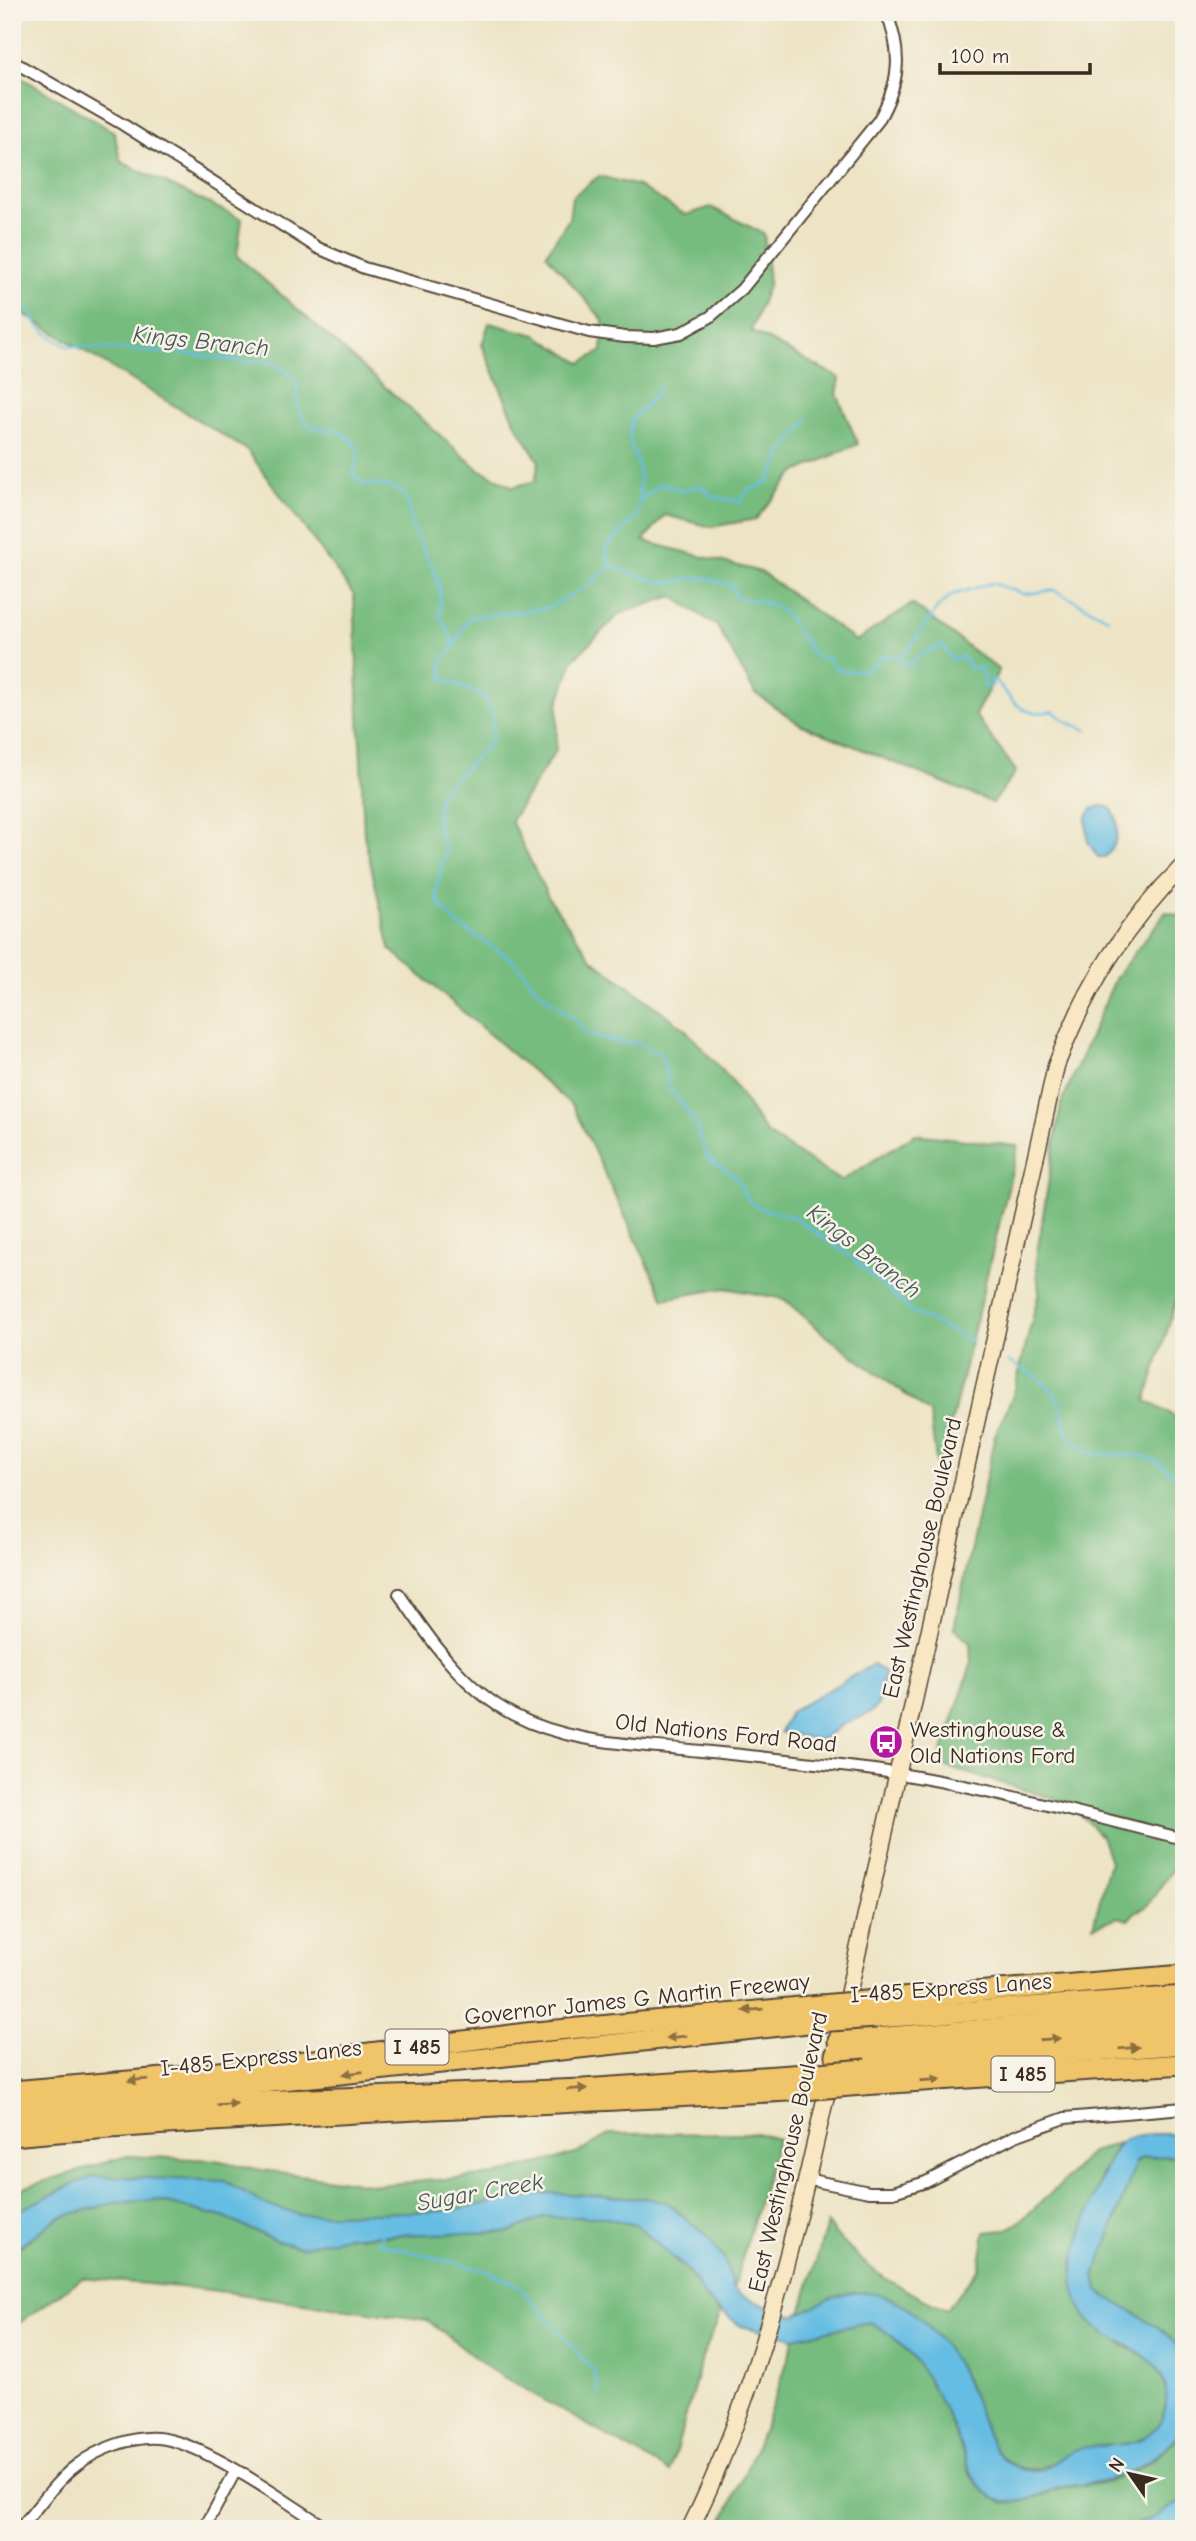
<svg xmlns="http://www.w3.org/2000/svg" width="1196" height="2541" viewBox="0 0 1196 2541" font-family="'Comic Neue',sans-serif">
<rect width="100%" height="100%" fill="#f7f3e8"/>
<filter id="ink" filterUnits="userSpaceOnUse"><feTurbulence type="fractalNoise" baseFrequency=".0143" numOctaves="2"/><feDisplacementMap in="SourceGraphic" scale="14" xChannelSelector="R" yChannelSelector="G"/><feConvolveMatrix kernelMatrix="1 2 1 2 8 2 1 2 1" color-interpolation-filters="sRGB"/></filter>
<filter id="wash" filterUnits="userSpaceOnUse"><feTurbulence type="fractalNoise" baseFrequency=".00686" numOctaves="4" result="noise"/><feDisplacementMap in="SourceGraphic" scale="28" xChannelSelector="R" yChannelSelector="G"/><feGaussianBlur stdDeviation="1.57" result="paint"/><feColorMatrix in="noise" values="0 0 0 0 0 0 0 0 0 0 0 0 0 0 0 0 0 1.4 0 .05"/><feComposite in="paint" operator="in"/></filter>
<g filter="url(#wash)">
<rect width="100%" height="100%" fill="#ede4c5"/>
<g fill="#77bc7f" stroke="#59734e" stroke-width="2">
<polygon points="12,72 114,132 121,162 242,219 237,256 477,468 513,487 535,481 539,462 516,424 482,345 489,323 536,335 581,363 602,351 603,320 546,254 569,219 572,197 599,176 638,186 686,215 711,207 764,234 769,283 751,331 840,378 837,394 858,444 794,473 756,519 711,527 665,515 643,541 761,572 856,641 912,604 999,670 975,715 1016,771 993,803 800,724 755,693 717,626 672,596 619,614 573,660 558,704 556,750 511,821 548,897 593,960 684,1028 730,1079 766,1133 841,1181 915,1134 1018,1146 938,1478 930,1413 824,1334 784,1299 725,1288 664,1299 573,1106 390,949 364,835 354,595 247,450 12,307"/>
<polygon points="1166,912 1184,917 1184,1274 1146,1401 1184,1421 1184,1854 1146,1907 1135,1912 1128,1920 1119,1917 1093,1926 1110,1862 1101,1836 1069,1803 943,1766 941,1754 971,1665 970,1643 954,1628 995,1435 1014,1393 1039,1292 1036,1259 1061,1104 1116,977"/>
<polygon points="756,2133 778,2139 733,2289 725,2261 707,2236 666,2202 644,2198 544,2193 447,2211 300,2215 263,2204 225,2181 75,2183 12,2214 12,2195 26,2187 127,2156 215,2160 262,2170 377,2185 495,2175 576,2154 610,2134"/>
<path d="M1118 2143 1101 2175 1074 2263C1087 2286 1102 2322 1119 2342 1127 2350 1142 2351 1151 2361 1172 2385 1173 2420 1143 2438 1126 2448 1101 2443 1081 2450 1051 2461 1034 2482 1004 2459 982 2441 980 2412 969 2388 959 2365 943 2346 928 2326L801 2313 827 2224C867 2273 891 2283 946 2310L979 2268 985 2232 1005 2230 1017 2224 1062 2183 1090 2153Z"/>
<polygon points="1184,2156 1184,2357 1181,2351 1098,2290 1095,2276 1136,2162 1143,2157"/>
<polygon points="155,2200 223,2217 275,2240 299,2247 351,2236 509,2232 544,2217 602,2217 636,2225 687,2270 709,2302 721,2313 702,2358 670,2472 488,2368 427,2320 202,2289 82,2278 12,2328 12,2252 57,2218 113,2203"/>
<path d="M869 2322C911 2340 938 2390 955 2432 961 2446 965 2463 972 2476 980 2488 995 2503 1010 2503 1033 2502 1054 2487 1077 2486 1119 2484 1162 2462 1184 2426V2500L1151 2519 1125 2529H719C749 2467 776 2404 794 2338Z"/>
</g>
<g fill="#66bde3" stroke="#507480" stroke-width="2">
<path d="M1100 806 1109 807C1123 820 1118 845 1105 857H1098L1088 842 1086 818 1091 810Z"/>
<path d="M872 1665 885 1672C877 1713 883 1708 844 1724 836 1728 830 1736 821 1740L780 1732 790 1712Z"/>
<path d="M1184 2134V2156L1143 2157 1136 2162 1095 2276 1098 2290 1104 2295C1176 2337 1193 2336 1183 2428 1151 2468 1120 2481 1069 2486 1049 2488 1026 2505 1007 2502 968 2495 965 2447 949 2418 930 2381 908 2339 869 2322L794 2338 741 2326 709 2302 687 2270 636 2225 602 2217H544L509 2232 351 2236 299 2247 275 2240 223 2217 155 2200 113 2203 57 2218 12 2252V2214L75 2183 97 2176 225 2181 263 2204 300 2215 446 2211 544 2193 644 2198 666 2202 707 2236 725 2261 733 2289 743 2297 794 2316C812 2309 827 2297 847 2294 904 2283 946 2341 968 2386 984 2418 988 2470 1035 2471 1048 2471 1062 2453 1076 2449 1100 2443 1133 2450 1151 2432 1174 2411 1170 2377 1147 2358 1124 2338 1091 2336 1079 2304 1074 2291 1072 2277 1074 2263 1077 2243 1108 2150 1122 2141 1138 2131 1165 2135 1184 2134Z"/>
<polygon points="1184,2500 1184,2529 1125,2529 1151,2519"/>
</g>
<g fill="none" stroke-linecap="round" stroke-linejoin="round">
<g stroke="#66bde3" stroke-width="2.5">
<path d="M12 274C22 306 35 331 67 346L193 354 242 362 263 361 276 364 295 378C300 391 294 411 305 421 321 438 341 416 359 453L353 473 362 484 385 485 401 491 408 503 414 533 433 567 440 589V616L451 635 452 646"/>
<path d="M658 388C653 405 633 409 630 428 627 442 635 453 638 466 640 474 640 502 639 510L637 517 605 549 613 567 664 583 701 577 732 585 735 596C746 602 760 600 772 605 789 612 801 638 812 652L818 658H828L838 670 847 671 869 669 883 656 897 657 906 652 939 606 952 595 992 583 1024 594 1054 590 1108 618"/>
<polyline points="639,502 661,483 681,491 701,486 714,497 741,502 747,491 769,482 783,451 808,420"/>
<polyline points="610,565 589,585 547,608 469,618 452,650 441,662 443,679 483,696 493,714 492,738 483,751 441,791 437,807 438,829 446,850 436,892 439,903 455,922 514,961 540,992 576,1020 588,1035 613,1041 638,1043 661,1055 670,1088 695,1122 707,1157 736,1177 748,1200 759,1208 794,1217 850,1256 911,1311 973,1342"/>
<path d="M898 659 909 666 919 655 943 645 952 660 963 656 970 669 982 667 985 687 992 686V679L995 680C1014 702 1020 718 1053 711L1067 722 1087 730"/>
<path d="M1009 1362C1027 1372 1049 1381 1058 1401 1065 1416 1063 1434 1077 1445 1094 1459 1120 1453 1140 1456 1156 1458 1173 1473 1184 1485"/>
<polyline points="382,2234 379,2243 490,2272 518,2285 595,2372 599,2394"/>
</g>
</g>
</g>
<g filter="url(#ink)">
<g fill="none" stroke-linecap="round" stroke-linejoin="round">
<g stroke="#564637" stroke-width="14">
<g id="minor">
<path d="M12 61 122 124 318 248 364 268 589 332 625 337 654 338 681 333 710 317 742 289 878 121C900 83 903 53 886 12"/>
<path d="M399 1594C431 1641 463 1689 514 1715 568 1743 631 1744 690 1750 751 1756 813 1762 874 1770 979 1785 1081 1814 1184 1839"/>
<polyline points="806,2179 869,2192 893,2192 926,2182 1015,2136 1065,2118 1184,2108"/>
<path d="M19 2529C38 2508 55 2481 77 2465 98 2449 132 2436 158 2438 205 2442 286 2503 329 2529"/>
<polyline points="204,2529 235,2472"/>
</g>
</g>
<g stroke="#564637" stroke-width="19">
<g id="secondary">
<path d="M835 2053 1056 1066C1085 988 1125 924 1184 865"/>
<path d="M690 2529C761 2386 795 2232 830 2078"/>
</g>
</g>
<g stroke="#564637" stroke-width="23">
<g id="motorway">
<polyline points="876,2000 1184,1975"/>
<polyline points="876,2018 1184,1996"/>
<polyline points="838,2041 1184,2013"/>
<polyline points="835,2055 1184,2028"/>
<polyline points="866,2069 1184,2044"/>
<polyline points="862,2085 1184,2064"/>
<polyline points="12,2091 187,2076 526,2033 821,2005"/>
<polyline points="12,2106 322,2076 817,2022"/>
<polyline points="12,2120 256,2101 583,2089 806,2074"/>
<path d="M12 2136C276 2113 539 2106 803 2090"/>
</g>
</g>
<use href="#minor" stroke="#fff" stroke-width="10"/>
<use href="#secondary" stroke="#f9e7c3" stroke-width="16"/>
<use href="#motorway" stroke="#f0c469" stroke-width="19"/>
<g stroke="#564637" stroke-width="23" stroke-linecap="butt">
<g id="motorway-bridge">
<polyline points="821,2005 876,2000"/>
<polyline points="817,2022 876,2018"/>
<polyline points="806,2074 866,2069"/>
<polyline points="803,2090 862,2085"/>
</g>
</g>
<use href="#motorway-bridge" stroke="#f0c469" stroke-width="19"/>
</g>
<defs><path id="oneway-solid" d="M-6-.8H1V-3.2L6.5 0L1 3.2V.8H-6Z" transform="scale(1.75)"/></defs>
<g fill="#8c6f40">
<use href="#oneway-solid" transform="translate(753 2010) rotate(175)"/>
<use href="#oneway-solid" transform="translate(676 2037) rotate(175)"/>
<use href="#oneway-solid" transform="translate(1050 2039) rotate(-4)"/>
<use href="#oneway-solid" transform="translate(1129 2048) rotate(-5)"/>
<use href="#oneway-solid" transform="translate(353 2073) rotate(173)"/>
<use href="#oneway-solid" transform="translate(138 2080) rotate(175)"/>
<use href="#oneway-solid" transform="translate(931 2080) rotate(-4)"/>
<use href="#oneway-solid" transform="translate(577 2089) rotate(-3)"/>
<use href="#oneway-solid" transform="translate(227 2104) rotate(-4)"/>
</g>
</g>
<defs>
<g id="bus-disc" transform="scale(1.75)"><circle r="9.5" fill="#b5179e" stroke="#f7f3e8"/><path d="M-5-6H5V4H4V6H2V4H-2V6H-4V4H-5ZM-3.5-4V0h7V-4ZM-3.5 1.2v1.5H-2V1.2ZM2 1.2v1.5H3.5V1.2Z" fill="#fff"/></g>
</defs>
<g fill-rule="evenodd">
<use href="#bus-disc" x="886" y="1742"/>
</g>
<g text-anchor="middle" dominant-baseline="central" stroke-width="5" stroke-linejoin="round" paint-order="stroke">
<g fill="#f7f3e8" stroke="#73665b" stroke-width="2">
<rect x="385.5" y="2029.5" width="63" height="35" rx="5"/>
<rect x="991.5" y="2056.5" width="63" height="35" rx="5"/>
</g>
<g font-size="21" font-weight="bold" fill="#3b2a1e">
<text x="417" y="2047">I 485</text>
<text x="1023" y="2074">I 485</text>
</g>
<g font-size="23" fill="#3b2a1e" stroke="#f7f3e8">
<text transform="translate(922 1558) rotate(-77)">East Westinghouse Boulevard</text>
<text transform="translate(726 1733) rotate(6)">Old Nations Ford Road</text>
<text transform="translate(951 1988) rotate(-4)">I-485 Express Lanes</text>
<text transform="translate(637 1999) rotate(-6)">Governor James G Martin Freeway</text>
<text transform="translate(261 2058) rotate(-6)">I-485 Express Lanes</text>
<text transform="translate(788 2152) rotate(-77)">East Westinghouse Boulevard</text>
</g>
<g font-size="23" fill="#3b2a1e" stroke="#f7f3e8" text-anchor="start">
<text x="910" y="1729">Westinghouse &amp;<tspan x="910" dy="26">Old Nations Ford</tspan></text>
</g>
<g font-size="24" font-style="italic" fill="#485659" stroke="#f7f3e8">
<text transform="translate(201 341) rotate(6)">Kings Branch</text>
<text transform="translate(864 1251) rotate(38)">Kings Branch</text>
<text transform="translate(480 2192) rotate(-10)">Sugar Creek</text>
</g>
</g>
<rect width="1196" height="2541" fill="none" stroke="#f7f3e8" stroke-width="42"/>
<g transform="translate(1130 2474) rotate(304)" stroke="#f7f3e8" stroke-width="5" paint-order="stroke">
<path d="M0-5L12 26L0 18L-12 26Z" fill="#3b2a1e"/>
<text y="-10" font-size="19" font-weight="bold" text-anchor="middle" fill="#3b2a1e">N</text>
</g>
<path d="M940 63v10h150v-10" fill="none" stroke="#3b2a1e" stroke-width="3.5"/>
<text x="951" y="63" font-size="21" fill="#3b2a1e" stroke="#f7f3e8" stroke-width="5" paint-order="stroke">100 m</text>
</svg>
